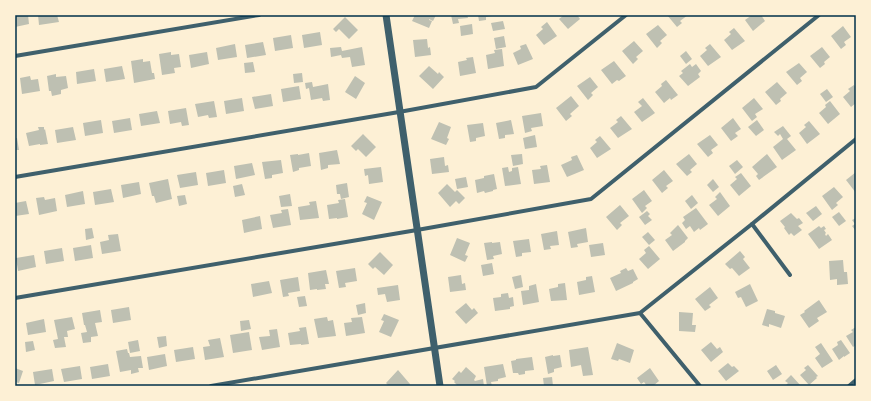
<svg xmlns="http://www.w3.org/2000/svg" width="871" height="401" viewBox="0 0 871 401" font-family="Quicksand,sans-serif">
<rect width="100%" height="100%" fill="#fdf0d5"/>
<g fill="#bec0b2">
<polygon points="15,15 28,15 29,24 15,27"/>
<polygon points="38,15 57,15 59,22 39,25"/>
<polygon points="415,15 436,15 433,21 429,19 429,20 432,21 429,28 412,21"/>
<polygon points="451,15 467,15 468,18 458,19 459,23 453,24"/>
<polygon points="478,15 492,15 492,16 486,17 486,20 479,21"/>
<polygon points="564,15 577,15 580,19 568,29 559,19"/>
<polygon points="667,15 688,15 680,21 682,23 677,27"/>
<polygon points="752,15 761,15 765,21 753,31 745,20"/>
<polygon points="345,17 358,30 349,39 339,29 336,32 333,29"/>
<polygon points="503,21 505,29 493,31 491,23"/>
<polygon points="547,22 557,36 544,45 536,35 543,29 541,27"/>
<polygon points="472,24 473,34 461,36 460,26"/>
<polygon points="658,25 667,35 660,41 662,43 657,48 646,34"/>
<polygon points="843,26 851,37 844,42 846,45 841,49 831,36"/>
<polygon points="734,28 745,41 732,50 724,40 731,34 729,32"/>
<polygon points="320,32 322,45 304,48 302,35"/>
<polygon points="291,35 293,48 275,51 273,38"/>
<polygon points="504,36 506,47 496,49 494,38"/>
<polygon points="427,39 428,48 430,47 431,55 415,57 413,40"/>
<polygon points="634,41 643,51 636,57 638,59 633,64 622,51"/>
<polygon points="263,42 266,55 247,58 245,45"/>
<polygon points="235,44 237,57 218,60 216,48"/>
<polygon points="526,44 533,59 518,65 513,53 521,49 520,46"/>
<polygon points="710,44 721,57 708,66 700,56 707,50 705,48"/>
<polygon points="341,47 342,51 362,47 365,65 352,67 350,57 342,58 341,55 331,57 330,48"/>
<polygon points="822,47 830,57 824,62 825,64 820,68 810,56"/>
<polygon points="502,49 504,66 488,69 486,55 495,53 494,50"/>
<polygon points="686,51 692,59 686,64 680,56"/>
<polygon points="171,52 171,55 179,54 181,67 174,68 175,73 162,75 159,54"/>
<polygon points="207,52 209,64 191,68 189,55"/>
<polygon points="473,57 476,73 460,76 458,62 467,60 466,58"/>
<polygon points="143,59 143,62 150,61 152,73 154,73 155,79 134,83 131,61"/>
<polygon points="614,61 626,76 619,81 617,80 612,84 601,70"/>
<polygon points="253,62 255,72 245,73 244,63"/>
<polygon points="799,63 807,72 800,78 802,81 797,85 786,72"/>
<polygon points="690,64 692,67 696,64 701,71 698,74 700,77 688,86 679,76 683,73 681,71"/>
<polygon points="122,66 125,79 106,82 104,69"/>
<polygon points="429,66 438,74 439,72 444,77 433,89 419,76"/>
<polygon points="94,69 96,81 77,84 76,72"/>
<polygon points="302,73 303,82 294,83 293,74"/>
<polygon points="56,74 56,77 66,76 68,88 61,90 61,94 52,96 51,91 49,91 47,76"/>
<polygon points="30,76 31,80 38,79 40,91 22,94 20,78"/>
<polygon points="355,76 365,83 356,99 345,92"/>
<polygon points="590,77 598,87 591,93 593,95 588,100 577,86"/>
<polygon points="666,80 678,95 671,100 670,98 664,103 655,92 662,86 661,84"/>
<polygon points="312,82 313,87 328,84 330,100 323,101 322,98 311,100 309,88 306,89 305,83"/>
<polygon points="777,82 787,93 780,99 781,101 776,105 765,92"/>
<polygon points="854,85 856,88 856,103 851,107 843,97 850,91 848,89"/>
<polygon points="299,86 301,99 283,102 281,89"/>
<polygon points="827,89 833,97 826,102 820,94"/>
<polygon points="271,94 273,106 255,109 252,97"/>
<polygon points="571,96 579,106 570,114 572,116 566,121 556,108"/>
<polygon points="242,98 244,111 226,114 224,101"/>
<polygon points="643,98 655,113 642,122 634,112 642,106 638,102"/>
<polygon points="754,98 763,109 755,114 757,117 752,121 742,108"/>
<polygon points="214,101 217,117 209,118 208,115 198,117 195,104"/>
<polygon points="830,101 840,114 828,124 819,113 826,107 825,105"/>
<polygon points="186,108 189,125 182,126 181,122 170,124 168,111"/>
<polygon points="157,111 160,123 141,126 139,114"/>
<polygon points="541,113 543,126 531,128 532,131 525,133 522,116"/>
<polygon points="621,116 632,129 618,138 610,128 618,122 616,120"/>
<polygon points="130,118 132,130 114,133 112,121"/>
<polygon points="733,118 741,129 735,133 738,136 731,141 721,128"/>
<polygon points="101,120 103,133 85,136 83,123"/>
<polygon points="511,120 514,134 505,135 505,138 499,139 496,123"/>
<polygon points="757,120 764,130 756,136 748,127"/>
<polygon points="809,121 820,134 807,144 799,133 806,127 804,125"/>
<polygon points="439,122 451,127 447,138 449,139 446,145 431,139"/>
<polygon points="483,123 485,136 476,138 476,141 470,142 467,125"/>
<polygon points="783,126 791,136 787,139 796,150 782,160 773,147 783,139 780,134 778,136 774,132"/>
<polygon points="38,127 44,127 44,130 45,129 48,144 40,145 40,144 29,146 26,133 39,130"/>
<polygon points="73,127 76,140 57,143 55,130"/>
<polygon points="363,134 376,147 366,157 358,149 356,151 351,146"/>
<polygon points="535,135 537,147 525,149 523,138"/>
<polygon points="710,135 718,145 711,150 713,153 708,157 697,144"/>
<polygon points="600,136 611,149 597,158 590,148 597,142 595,140"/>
<polygon points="15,138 17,138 19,150 15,150"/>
<polygon points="337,150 340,164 328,165 328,168 321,170 319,153"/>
<polygon points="309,153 311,166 299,168 299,170 293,172 290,155 298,154 298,155"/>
<polygon points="522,154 523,164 513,166 511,155"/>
<polygon points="689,154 697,164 690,170 692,172 687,176 676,164"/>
<polygon points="767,154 777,167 759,180 756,176 758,174 752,167"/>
<polygon points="577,155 584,170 567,177 561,165 572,160 571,157"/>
<polygon points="444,157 445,166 448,165 449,172 432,174 430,159"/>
<polygon points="281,160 283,173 272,175 272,178 265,179 262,162"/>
<polygon points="737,160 743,167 735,174 729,166"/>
<polygon points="252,163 255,175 236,179 234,166"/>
<polygon points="547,165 550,182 534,184 532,170 541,169 540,166"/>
<polygon points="381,167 383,182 369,184 368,175 365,176 364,169"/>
<polygon points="508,167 509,172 512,171 512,168 518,167 521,184 505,186 502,168"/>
<polygon points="224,170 226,183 208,186 206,173"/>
<polygon points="664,170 673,181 666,186 668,188 662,193 652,180"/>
<polygon points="196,172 198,185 180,188 177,175"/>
<polygon points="856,172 856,193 846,180"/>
<polygon points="741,173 751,186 739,196 730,185 737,179 735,177"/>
<polygon points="494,174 497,189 493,190 493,191 485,193 484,191 477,193 475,180 484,178 484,176"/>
<polygon points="466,177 468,187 457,189 455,179"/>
<polygon points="168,179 172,199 156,203 154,196 152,196 149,183"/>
<polygon points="713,179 719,187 713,192 707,185"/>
<polygon points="139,182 141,194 123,198 121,185"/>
<polygon points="347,183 349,197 341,199 340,194 337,194 336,185"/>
<polygon points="242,184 245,195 235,197 233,186"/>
<polygon points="447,184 455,192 457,190 465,198 459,204 456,201 450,207 438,193"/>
<polygon points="834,187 843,197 836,203 838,205 832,210 822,196"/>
<polygon points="111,189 114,202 95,205 93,192"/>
<polygon points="644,190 652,201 645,206 647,208 642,213 632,199"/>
<polygon points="83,191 85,204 67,207 65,195"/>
<polygon points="720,192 730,206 718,216 709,205 717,199 715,197"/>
<polygon points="290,194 292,206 281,207 279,196"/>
<polygon points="185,195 187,204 179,206 177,196"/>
<polygon points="692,195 698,203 691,209 685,201"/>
<polygon points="367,196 382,202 374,220 362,214 367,203 364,202"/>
<polygon points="44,197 45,200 55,198 57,211 39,215 36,198"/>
<polygon points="345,199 348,217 337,219 337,218 329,219 327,205 339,203 338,200"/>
<polygon points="26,201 29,214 15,216 15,203"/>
<polygon points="316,201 319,218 300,220 298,207 310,205 309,202"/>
<polygon points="620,205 629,216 620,223 622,225 617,230 606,217"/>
<polygon points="816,206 822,214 813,221 806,213"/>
<polygon points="696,208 708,224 700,230 699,228 694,232 690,226 686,229 682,223 685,220 683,217"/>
<polygon points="288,209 291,225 273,228 270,215 282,213 281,210"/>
<polygon points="647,211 650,214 648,216 652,220 645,225 639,217"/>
<polygon points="839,212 846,221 839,226 832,217"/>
<polygon points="791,213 797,219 799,218 803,223 798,226 802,230 794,236 791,233 789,235 784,228 785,227 780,221"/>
<polygon points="260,216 262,229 244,233 242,220"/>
<polygon points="856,218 856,231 852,226 855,224 852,220"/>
<polygon points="678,225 688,238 685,241 685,242 673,251 665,240 672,235 670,233"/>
<polygon points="819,226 821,228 824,226 826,229 824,230 826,233 825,234 826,236 828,234 832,240 819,249 808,234"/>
<polygon points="92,228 94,238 86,240 85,229"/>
<polygon points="586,228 588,242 577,244 578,247 571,248 568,232"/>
<polygon points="557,231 559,245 550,246 551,249 544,250 541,234"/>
<polygon points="648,232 655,240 649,245 642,237"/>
<polygon points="118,234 121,251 102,254 100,242 109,240 108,235"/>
<polygon points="457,238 470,243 465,255 468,256 465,262 450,255"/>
<polygon points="529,239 531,252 522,253 522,256 516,257 513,241"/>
<polygon points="492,242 492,243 500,242 502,254 493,256 494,259 487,260 484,243"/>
<polygon points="603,243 605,255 591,257 589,245"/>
<polygon points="91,245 93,258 75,261 73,248"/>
<polygon points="649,246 660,259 648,269 639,259 646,253 644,250"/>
<polygon points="62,248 64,261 46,264 44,251"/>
<polygon points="740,251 745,257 743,259 750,268 739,276 732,268 730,269 725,264"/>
<polygon points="380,252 393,265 384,275 375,267 373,269 368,264"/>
<polygon points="34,255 36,267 18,271 16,258"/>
<polygon points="843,260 844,272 847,272 848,284 837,285 837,279 830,280 829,261"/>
<polygon points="492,263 494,274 483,276 481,265"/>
<polygon points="355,268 357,281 345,283 346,287 339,288 336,271"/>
<polygon points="626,268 628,271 633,269 638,279 633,282 633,283 616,291 610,278 621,273 620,271"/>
<polygon points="326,270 329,284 325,284 326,289 317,290 317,289 310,290 308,273"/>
<polygon points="461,275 462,284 465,283 466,290 450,292 448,277"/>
<polygon points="521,275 523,287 515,289 512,277"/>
<polygon points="592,276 595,292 579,295 577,282 586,280 586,277"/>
<polygon points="298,277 300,291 288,293 289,296 283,297 280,280"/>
<polygon points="269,281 272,293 253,297 251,284"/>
<polygon points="565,283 567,300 551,301 549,289 558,287 558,284"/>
<polygon points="536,284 539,302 523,305 521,291 529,290 529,286"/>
<polygon points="750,284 758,301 746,307 741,297 738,298 735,292"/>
<polygon points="398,285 400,300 387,302 385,294 378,295 377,288"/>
<polygon points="710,287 718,298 709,305 711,307 705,311 695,299"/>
<polygon points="508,293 509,298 513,297 514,306 510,307 510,309 495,311 493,298 501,297 501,294"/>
<polygon points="305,296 307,306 299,307 297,297"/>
<polygon points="819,300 827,312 817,318 819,321 809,328 800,315 805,312 804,311"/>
<polygon points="365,303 366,313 358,315 356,305"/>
<polygon points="466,303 472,310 474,308 478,313 466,324 455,312"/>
<polygon points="129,307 131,320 113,323 111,310"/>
<polygon points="767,309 775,311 775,313 785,316 781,328 769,324 769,327 762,325"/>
<polygon points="100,310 102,322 95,323 98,336 91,337 91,342 83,343 81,333 87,332 85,325 84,325 82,313"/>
<polygon points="679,312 693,313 692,325 696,325 695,332 679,331"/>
<polygon points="384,314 399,320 391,337 379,332 384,321 381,320"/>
<polygon points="72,317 75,329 67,331 68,337 64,337 66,347 55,348 53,340 58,339 54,320"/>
<polygon points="327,317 328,321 333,320 336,336 318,338 314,319"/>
<polygon points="362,317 365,333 346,336 344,323 352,322 351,318"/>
<polygon points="44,319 46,332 28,335 26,323"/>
<polygon points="249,320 251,329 241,331 240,321"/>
<polygon points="306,327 309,344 301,345 301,344 290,345 288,333 300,331 299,328"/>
<polygon points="856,327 856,345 853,347 846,336 853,332 851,330"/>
<polygon points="277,329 280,347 262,350 259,337 270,336 269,330"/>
<polygon points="249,332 252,350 233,353 230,335"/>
<polygon points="166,336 167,346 159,348 157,337"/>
<polygon points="220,338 224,357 205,360 203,347 210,346 208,340"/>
<polygon points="138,340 140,351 130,353 128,342"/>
<polygon points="841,340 850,353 844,357 844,356 839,360 832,349 838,345 837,342"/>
<polygon points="33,341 35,350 26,352 25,342"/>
<polygon points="711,342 717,349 720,347 723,352 711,362 701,350"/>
<polygon points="617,343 634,350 630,363 619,359 618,361 611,359"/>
<polygon points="821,343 833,361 822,368 815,358 820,354 815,347"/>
<polygon points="193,347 195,359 176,362 174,350"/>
<polygon points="588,347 593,375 583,376 581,365 571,367 569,350"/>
<polygon points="127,349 128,353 129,353 130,357 141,356 143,368 138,368 139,372 131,374 131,370 120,372 116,351"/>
<polygon points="165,354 167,366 149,370 147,357"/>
<polygon points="553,355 553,356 560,355 562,367 554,369 554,372 548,374 545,357"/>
<polygon points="532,357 534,370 525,371 525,374 519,375 518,373 513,373 511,361 516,360 516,359"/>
<polygon points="728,363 732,367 734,366 739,371 726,381 718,371"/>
<polygon points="108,364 110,376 92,379 90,367"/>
<polygon points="503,364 506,377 498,379 498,381 491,382 492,386 487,386 484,367"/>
<polygon points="776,365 782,374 773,380 767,371"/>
<polygon points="808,365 818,376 816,377 817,378 809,385 800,375 806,370 804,368"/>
<polygon points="80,366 82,379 64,382 61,369"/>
<polygon points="466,367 476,376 474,380 475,381 483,379 484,386 458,386 454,382 455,381 452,379 459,371 461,373"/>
<polygon points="15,368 23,371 19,383 15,382"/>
<polygon points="650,368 659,381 653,386 647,386 644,382 641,384 637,378"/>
<polygon points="52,369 54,381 35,385 33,372"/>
<polygon points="398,370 410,384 409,386 393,386 392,385 389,386 386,383"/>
<polygon points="791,375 801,386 785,386 788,383 785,381"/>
<polygon points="552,377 553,386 544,386 543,378"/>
</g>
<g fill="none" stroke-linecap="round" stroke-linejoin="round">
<g stroke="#3f606c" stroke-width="4">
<polyline points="15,56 259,15"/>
<polyline points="15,177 399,112 536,87 626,15"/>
<polyline points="752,224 790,275"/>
<polyline points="15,298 417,230 591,199 819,15"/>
<polyline points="640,313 700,386"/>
<polyline points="211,386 640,313 752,224 856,139"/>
<polyline points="849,386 856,380"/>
</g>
<polyline stroke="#3f606c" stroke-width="7" points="386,15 440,386"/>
</g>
<rect width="871" height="401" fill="none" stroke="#fdf0d5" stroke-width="32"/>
<rect x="16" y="16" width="839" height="369" fill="none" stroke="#003049" stroke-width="1.5"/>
</svg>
